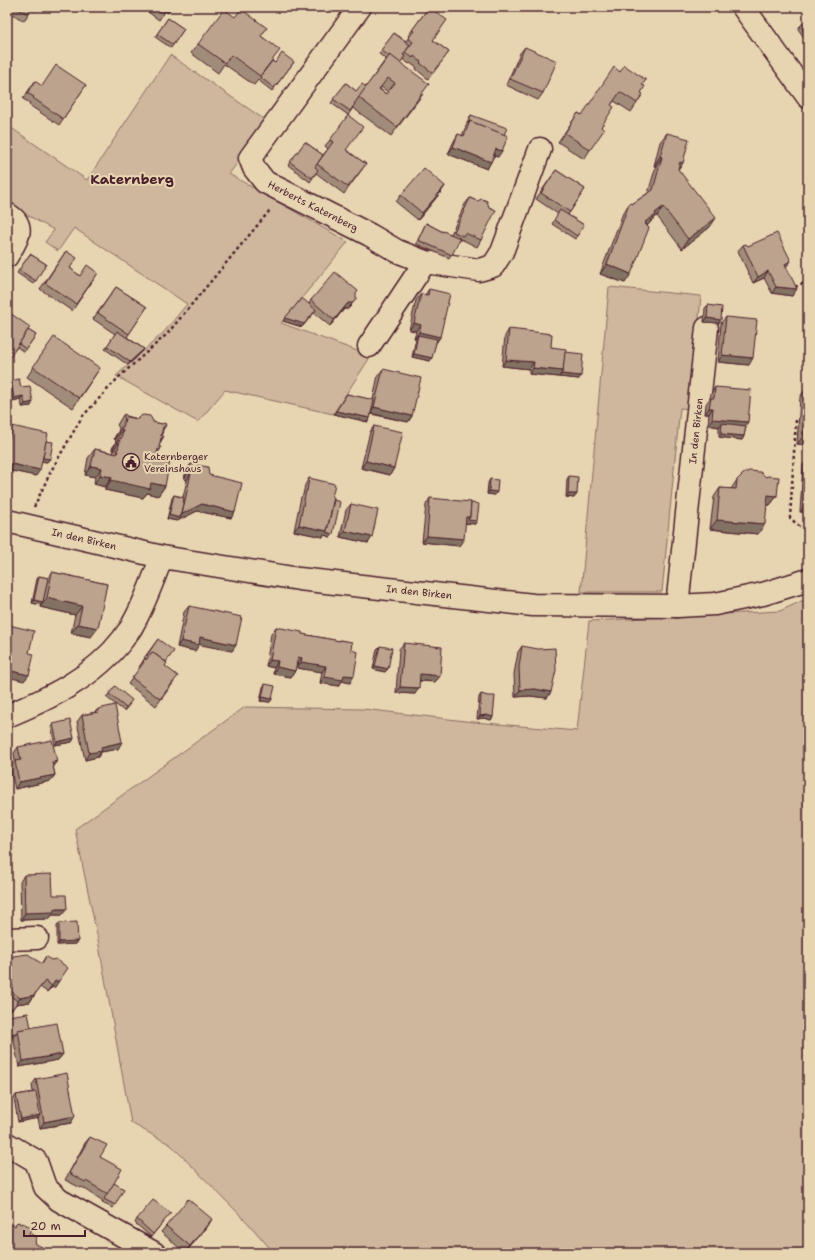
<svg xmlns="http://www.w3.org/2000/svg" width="815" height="1260" viewBox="0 0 815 1260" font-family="'Shantell Sans',sans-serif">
<rect width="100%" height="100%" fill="#e7d5b2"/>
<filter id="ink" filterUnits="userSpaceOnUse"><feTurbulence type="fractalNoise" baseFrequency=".025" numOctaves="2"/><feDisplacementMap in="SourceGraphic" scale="8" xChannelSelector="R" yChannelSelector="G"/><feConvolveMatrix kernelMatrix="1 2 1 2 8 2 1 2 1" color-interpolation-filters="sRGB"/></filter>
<g filter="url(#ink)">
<g fill="#ceb79c" stroke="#8c6b64">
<polygon points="170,55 268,122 229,174 348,242 281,323 371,356 333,414 225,390 198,422 116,376 164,332 187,304 74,228 58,251 45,242 54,230 7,204 7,125 87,180"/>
<polygon points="609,287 701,296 691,409 680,408 662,592 581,592"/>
<polygon points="808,598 808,1253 274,1253 248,1223 171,1145 131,1123 98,940 75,829 245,707 363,709 474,722 577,731 589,621 780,611"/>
</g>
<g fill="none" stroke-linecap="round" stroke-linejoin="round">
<g stroke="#4a1f2b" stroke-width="25">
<g id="minor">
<polyline points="360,7 250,158 254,168 265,182 370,235 397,251 425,262 479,270 493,266 502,252 540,149"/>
<polyline points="743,7 808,97"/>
<path d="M7 214C28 226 16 241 7 256"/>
<polyline points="369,346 425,262"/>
<polyline points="7,521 162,557 299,579 533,605 677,606 715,604 763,594 808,580"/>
<polyline points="677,606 707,328"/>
<path d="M7 716C50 698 94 677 123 639 126 634 131 629 133 624 145 603 153 579 162 557"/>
<polyline points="7,939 37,938"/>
<polyline points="7,1144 36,1161 45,1187 59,1200 154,1253"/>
</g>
</g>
<g stroke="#4a1f2b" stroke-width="2.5" stroke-dasharray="3 3" stroke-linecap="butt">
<polyline points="795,287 808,281"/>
<polyline points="796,420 790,518 799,526 808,526"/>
<polyline points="34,507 51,471 82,417 119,377 167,334 271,209"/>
</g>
<use href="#minor" stroke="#e7d5b2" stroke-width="22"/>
</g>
<g fill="#a18c79" stroke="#4a1f2b" fill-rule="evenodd">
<polygon points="7,7 38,7 35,11 31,9 24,21 7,11"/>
<polygon points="141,7 172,7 168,13 165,11 159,20"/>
<path d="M429 7 433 40 449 52 428 79 416 69 417 68 410 63 409 64 403 59 400 63 423 94 391 136 353 108 348 115 331 103 346 83 356 91 366 87 386 59 379 54 394 33 406 41 409 37 408 36ZM381 87 388 92 386 94 380 89Z"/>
<polygon points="452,7 462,7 460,11"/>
<polygon points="168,18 184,29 171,48 155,37"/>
<polygon points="808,20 808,43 798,29 800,26"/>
<polygon points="261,36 272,61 275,63 294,62 272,91 258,80 259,79 254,85 224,64 218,73 191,53 198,44"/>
<polygon points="525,47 543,93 538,100 506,85 520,53"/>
<polygon points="620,71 642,85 641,93 637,103 631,112 614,101 611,105 590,150 584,159 558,142 578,113 582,115"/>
<polygon points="86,85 59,125 29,105 30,103 23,99 31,87 42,86"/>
<polygon points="471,115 504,135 498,157 494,156 487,169 448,154 454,141 458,134 462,136 469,118"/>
<polygon points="667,133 683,163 678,169 710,227 682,249 657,216 652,220 649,224 646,226 625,283 600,274 623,213 629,204 632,204 648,193 656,166 654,166 660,142"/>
<polygon points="330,140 346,150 366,164 344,194 316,173 310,182 288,165 305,142 323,155 328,149 325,146"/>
<polygon points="556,170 585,189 568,215 584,225 575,239 552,224 558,214 536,199"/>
<polygon points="445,186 441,192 418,220 396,202 401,195"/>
<polygon points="470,198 477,201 481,240 477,247 461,239 459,242 458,242 449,258 416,244 424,227 426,223 443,232 451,234 465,204"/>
<polygon points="743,245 748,246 786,267 792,296 772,293 764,278 753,283 738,251"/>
<polygon points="66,251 70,268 80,276 98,273 72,311 40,289"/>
<polygon points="30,254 46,264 33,284 17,273"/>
<polygon points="116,287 147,307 127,337 144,349 142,352 128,365 105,349 115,334 93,319"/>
<polygon points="429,289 440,337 436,343 430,361 412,357 416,338 414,338 416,331 409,330 416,300 421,294 425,295"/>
<polygon points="311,300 352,305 348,309 344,309 330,326 314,313 302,327 283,321 309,304"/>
<polygon points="708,305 719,323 704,322 705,308"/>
<polygon points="7,311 28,330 36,335 24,352 17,347 7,361"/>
<polygon points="726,317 749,365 718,362 721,323"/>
<polygon points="509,329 551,347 565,352 579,379 529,374 529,369 502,366 505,336"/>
<polygon points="48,346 100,368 73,408 27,377"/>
<polygon points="383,369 412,416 408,422 371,414 370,418 368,422 334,414 347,394 373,400 378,375"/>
<polygon points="11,381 31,406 22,407 21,399 12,401 8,384"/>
<polygon points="715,387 746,426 744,436 742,440 719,437 719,427 708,425 709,414 705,414 706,404 710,398 711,394"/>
<polygon points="806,388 808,388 808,445 797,444 800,397"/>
<polygon points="123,415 138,419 139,417 153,422 166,425 163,430 159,447 160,450 157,454 156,458 165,486 158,496 147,493 143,498 105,490 105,487 94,484 95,477 85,475 88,458 95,449 113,453 114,450 112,450 112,448 115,444 116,439 114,439 115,436 118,432 119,428 117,425"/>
<polygon points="7,424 9,430 12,426 46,441 47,462 42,461 36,476 7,470"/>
<polygon points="374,426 394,468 390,475 361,468 370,432"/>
<polygon points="808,457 808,512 800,512 803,465"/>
<polygon points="191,464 209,475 235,512 231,518 197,511 177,521 167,519 172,498 174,495 183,497 187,480 184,479 186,470"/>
<polygon points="569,476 577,494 574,498 566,497 567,479"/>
<polygon points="309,478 332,497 334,500 331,537 324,535 323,537 294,531 301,497 303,495 305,485"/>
<polygon points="490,479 495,495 487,494 488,483"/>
<polygon points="737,480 777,496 770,505 767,505 758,534 710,529 714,497 720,488 731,489"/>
<polygon points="430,498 475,524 465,523 459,546 422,542 426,505"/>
<polygon points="351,504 372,537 368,543 340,537 346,510"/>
<polygon points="52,572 107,584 91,637 71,633 75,615 40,607 41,605 32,603 37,579 39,576 48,578"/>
<polygon points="189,606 236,645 232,651 199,644 195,651 177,647 184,612"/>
<polygon points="276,627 302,634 339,641 340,640 351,650 350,683 342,681 339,686 320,683 322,672 297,668 297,664 296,664 295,671 291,677 273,674 274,668 266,666 271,634"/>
<polygon points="158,639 166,662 165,666 174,682 156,706 128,684 140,668 139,667 145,658 146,659 144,658"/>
<polygon points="404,643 440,676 435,682 419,681 415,694 396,693 399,649"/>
<polygon points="380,646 385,672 373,669 377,649"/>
<polygon points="522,646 551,692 547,698 530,696 515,697 514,674 518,652"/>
<polygon points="265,684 272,699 270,702 260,701 263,687"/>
<polygon points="109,694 130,704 124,711 106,697"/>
<polygon points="481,694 493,717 491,720 484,718 477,719 479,697"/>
<polygon points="98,709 118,749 101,752 98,757 85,760 77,722 82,715 95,712"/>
<polygon points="53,724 74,738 72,742 55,745 51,727"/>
<polygon points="18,747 57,761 53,766 55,775 50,781 15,789 10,767 15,761 14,753"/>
<polygon points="24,875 53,895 62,915 52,915 49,919 21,920 20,882"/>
<polygon points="59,923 78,941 75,944 57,945 57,926"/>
<polygon points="46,956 55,987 51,988 47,992 40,987 30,1002 16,1004 11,1011 9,1012 7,1011 7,994 9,991 7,990 7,957 11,959 41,964"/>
<polygon points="8,1016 31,1028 63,1054 58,1060 19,1067 13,1037 9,1037 7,1025 7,1018"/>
<polygon points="36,1079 71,1123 40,1128 38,1118 18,1122 14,1098 16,1095 33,1092 32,1085"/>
<polygon points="90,1137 114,1183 115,1205 113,1208 102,1203 103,1201 82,1187 81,1188 65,1180 85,1143"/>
<polygon points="168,1216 151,1237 135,1223 137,1219"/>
<polygon points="166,1226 208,1226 185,1253 161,1232"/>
</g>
<g fill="#837263" stroke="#4a1f2b">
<polygon points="453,147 491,162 487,169 448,154"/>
<polygon points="496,149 502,151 498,157 492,155"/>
<polygon points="660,156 662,157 656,166 654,166"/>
<polygon points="680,162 683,163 676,172"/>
<polygon points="445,186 441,192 418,220 422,213"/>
<polygon points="663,207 657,216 652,220 649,224 644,228 645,222 655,213"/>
<polygon points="716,218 710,227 682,249 688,239"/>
<polygon points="791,261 786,267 785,264"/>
<polygon points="607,264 631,274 625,283 600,274"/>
<polygon points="768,271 764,278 753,283 758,277"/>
<polygon points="776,287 797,289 792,296 772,293"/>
<polygon points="356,299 348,309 344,309 330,326 348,303"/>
<polygon points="316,310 302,327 283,321 285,318"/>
<polygon points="707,318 721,320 719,323 704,322"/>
<polygon points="414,323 421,325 416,331 409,330"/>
<polygon points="419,332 440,337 436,343 418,335 416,338 414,338"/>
<polygon points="144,349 142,352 128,365 130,362"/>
<polygon points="414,354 432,358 430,361 412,357"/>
<polygon points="722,355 753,358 749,365 718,362"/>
<polygon points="506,360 534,362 529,369 502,366"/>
<polygon points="533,368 563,371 559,377 529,374"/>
<polygon points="561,374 581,376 579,379 559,377"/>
<polygon points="23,396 21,399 12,401 14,398"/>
<polygon points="33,402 31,406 22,407 25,404"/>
<polygon points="374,407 412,416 408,422 370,413"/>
<polygon points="709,408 713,408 709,414 705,414"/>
<polygon points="336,411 370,418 368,422 334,414"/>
<polygon points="712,419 748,422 743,429 722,423 719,427 708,425"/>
<polygon points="121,429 123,430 116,439 114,439"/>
<polygon points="721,434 744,436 742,440 719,437"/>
<polygon points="804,435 808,435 808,445 797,444"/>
<polygon points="161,438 163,438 157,448"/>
<polygon points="118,440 120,441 114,450 112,450"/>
<polygon points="41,457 50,459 47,462 39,461"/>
<polygon points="366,461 394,468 390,475 361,468"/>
<polygon points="7,463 40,470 36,476 7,470"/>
<polygon points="91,466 102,468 95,477 85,475"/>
<polygon points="188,472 191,473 187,480 184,479"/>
<polygon points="100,475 112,477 105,487 94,484"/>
<polygon points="111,480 151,483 165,486 158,496 147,493 143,498 105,490"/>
<polygon points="489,491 497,492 495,495 487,494"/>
<polygon points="568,494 577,494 574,498 566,497"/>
<polygon points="768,495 777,496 770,505 761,505"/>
<polygon points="807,502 808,502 808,512 800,512"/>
<polygon points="202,504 235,512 231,518 197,511 177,521 167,519 169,515 180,518 182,514"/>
<polygon points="466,517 470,517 477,521 475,524 461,523"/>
<polygon points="717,520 765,524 758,534 710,529"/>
<polygon points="299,525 327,531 333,534 331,537 324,535 323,537 294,531"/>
<polygon points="345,531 372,537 368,543 340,537"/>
<polygon points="427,536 464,539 459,546 422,542"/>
<polygon points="47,598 82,606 75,615 40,607"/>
<polygon points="34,600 43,602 41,605 32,603"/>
<polygon points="78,624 98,628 91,637 71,633"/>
<polygon points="200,637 236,645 232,651 196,644"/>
<polygon points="181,641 199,645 195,651 177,647"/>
<polygon points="298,657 302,658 297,664 293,663"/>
<polygon points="270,660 278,661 274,668 266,666"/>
<polygon points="301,662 326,666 322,672 297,668"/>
<polygon points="375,666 388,669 385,672 373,669"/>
<polygon points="277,667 295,671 291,677 273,674"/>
<polygon points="7,670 29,675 24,681 7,677"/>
<polygon points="420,674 440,676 435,682 415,680"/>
<polygon points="344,675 354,676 350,683 342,681 339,686 320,683 324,677"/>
<polygon points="400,687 419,688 415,694 396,693"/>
<polygon points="535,689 551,692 547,698 530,696 515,697 520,690"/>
<polygon points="262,697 272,699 270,702 260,701"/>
<polygon points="486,715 493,717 491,720 484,718 477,719 480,716"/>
<polygon points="74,738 72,742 55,745 57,742"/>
<polygon points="122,742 118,749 101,752 98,757 85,760 89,753 101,747"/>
<polygon points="57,761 52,767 52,762"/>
<polygon points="55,775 50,781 15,789 19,782"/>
<polygon points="54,909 67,909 62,915 52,915 49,919 21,920 25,913"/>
<polygon points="78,941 75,944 57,945 59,942"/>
<polygon points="55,981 59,981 55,987 51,988 47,992"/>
<polygon points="34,995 30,1002 16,1004 20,998"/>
<polygon points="13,1008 11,1011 9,1012 11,1009"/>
<polygon points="16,1033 13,1037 9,1037 11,1034"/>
<polygon points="63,1054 58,1060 19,1067 23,1061"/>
<polygon points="40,1115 38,1118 18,1122 21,1119"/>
<polygon points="75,1116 71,1123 40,1128 44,1122"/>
<polygon points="212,1219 208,1226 185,1253 190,1246"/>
</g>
<g fill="#bba38d" stroke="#4a1f2b" fill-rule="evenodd">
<polygon points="15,7 32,7 28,14"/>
<polygon points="154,7 168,7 163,13"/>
<polygon points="429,7 447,20 433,40 449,52 433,73 420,63 421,62 414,56 413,58 405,52 413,42 408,38 414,31 412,30"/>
<polygon points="224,9 235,17 241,9 267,28 261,36 280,50 260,76 231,55 225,63 198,44"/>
<polygon points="168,18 184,29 173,45 157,34"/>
<polygon points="808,20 808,37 800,26"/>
<polygon points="394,33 410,45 403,55 405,56 400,63 390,55 389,56 381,50"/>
<polygon points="525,47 557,61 543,93 510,79"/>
<polygon points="282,53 294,62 274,88 260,77 272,61 275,63"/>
<path d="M390 55 429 84 397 127 358 97ZM388 78 395 83 386 94 379 89Z"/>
<polygon points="56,65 86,85 63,119 33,98 34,97 27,93 35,81 42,86"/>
<polygon points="624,65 646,80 642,85 645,86 641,93 643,94 637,103 620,92 611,105 614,107 601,127 604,130 590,150 565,133 578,113 582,115 614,67 620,72"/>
<polygon points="346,83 356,91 362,84 366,87 354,104 355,104 350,111 333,99"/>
<polygon points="7,98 12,101 7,109"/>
<polygon points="348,115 363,127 346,150 366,164 348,187 317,164 333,142 330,140"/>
<polygon points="471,115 507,128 504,135 470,121 468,124"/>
<polygon points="470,121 508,136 502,151 496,149 491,162 453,147 458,134 464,136"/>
<polygon points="667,133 689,139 683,163 680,162 678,169 716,218 688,239 663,207 655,213 656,215 645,222 647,224 645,224 649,228 631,274 607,264 629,204 631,203 632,204 653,190 662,157 660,156"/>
<polygon points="305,142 323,155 315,167 318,170 312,178 290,162"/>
<polygon points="424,168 445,186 422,213 401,195"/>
<polygon points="556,170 585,189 570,212 541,193"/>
<polygon points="470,198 477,201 482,199 487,201 489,207 496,210 481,240 465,233 463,236 454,232"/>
<polygon points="560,210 584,225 577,236 554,220"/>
<polygon points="426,223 443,232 443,231 460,238 452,255 418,240"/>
<polygon points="777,233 791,261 785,264 797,289 776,287 768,271 758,277 743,245 746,244 748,246"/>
<polygon points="66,251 77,258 70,268 80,276 87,265 98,273 76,304 45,283"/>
<polygon points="30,254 46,264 36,281 19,270"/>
<polygon points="335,272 358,291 356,294 356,299 353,303 348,303 334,320 311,300"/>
<polygon points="116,287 147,307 129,334 98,313"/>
<polygon points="429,289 450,294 440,337 419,332 421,325 414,323 421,294 428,295"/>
<polygon points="302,298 316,310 304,324 285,318"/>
<polygon points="708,305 722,307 721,320 707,318"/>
<polygon points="7,311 30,327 10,357 7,355"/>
<polygon points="726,317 757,320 753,358 722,355"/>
<polygon points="509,329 552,334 551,347 566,349 563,371 533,368 534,362 506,360"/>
<polygon points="28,330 36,335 26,349 19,344"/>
<polygon points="117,331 144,349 130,362 107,346"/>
<polygon points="418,335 437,339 432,358 414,354"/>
<polygon points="54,337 100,368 79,398 33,367"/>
<polygon points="565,352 583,354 581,376 561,374 563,371"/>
<polygon points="383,369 421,378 412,416 374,407"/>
<polygon points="19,379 21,387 30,386 33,402 25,404 23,396 14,398 11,381"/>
<polygon points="715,387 751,390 748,422 712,419 713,408 709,408 711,398 714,398"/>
<polygon points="806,388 808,388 808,435 804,435"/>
<polygon points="347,394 374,400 370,418 336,411"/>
<polygon points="125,414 127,417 138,419 139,417 143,415 150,416 153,421 153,422 162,424 165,423 166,425 163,427 161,436 164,436 163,438 161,438 159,447 161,447 160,450 158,449 156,458 170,461 165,486 151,483 150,489 111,480 112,477 100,475 102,468 91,466 95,449 117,454 118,451 116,451 117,449 118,449 120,441 118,440 119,438 121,439 123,430 121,429 121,427 123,427 125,418 123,415"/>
<polygon points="722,423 746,426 744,436 721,434"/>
<polygon points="7,424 10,425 7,441"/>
<polygon points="12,426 48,434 40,470 7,463 7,448"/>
<polygon points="374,426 403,432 394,468 366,461"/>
<polygon points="46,441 53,442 50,459 43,458"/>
<polygon points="191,464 208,467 209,475 242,483 235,512 202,504 182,514 191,473 188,472"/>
<polygon points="749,471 760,472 766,477 767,476 779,477 777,496 768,495 765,524 717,520 720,488 736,489 737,480 743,474"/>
<polygon points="569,476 578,477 577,494 568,494"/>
<polygon points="309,478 335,484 332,497 334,497 327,531 299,525 306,491 307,491"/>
<polygon points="490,479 498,480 497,492 489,491"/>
<polygon points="808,480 808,502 807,502"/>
<polygon points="174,495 184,498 180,518 169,515"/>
<polygon points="430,498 471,502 470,517 466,517 464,539 427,536"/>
<polygon points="334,500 340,502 333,534 326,532 327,531"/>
<polygon points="471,503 479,504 477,521 468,520 470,517"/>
<polygon points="351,504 378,510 372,537 345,531"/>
<polygon points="52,572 107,584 98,628 78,624 82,606 47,598"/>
<polygon points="39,576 48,578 43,602 34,600"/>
<polygon points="189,606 242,617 236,645 200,637 199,645 181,641"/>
<polygon points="9,625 34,631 29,653 34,654 29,675 7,670 7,633"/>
<polygon points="276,627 302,632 302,634 340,641 340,640 352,642 351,650 358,652 354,676 344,675 343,680 324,677 326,666 301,662 302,658 298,657 295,671 277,667 278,661 270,660"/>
<polygon points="158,639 174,651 166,662 152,652 149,656 147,655"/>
<polygon points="404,643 442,647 440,676 420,674 419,688 400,687"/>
<polygon points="380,646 392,648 388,669 375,666"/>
<polygon points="522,646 538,649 555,648 556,670 551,692 535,689 520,690 519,667"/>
<polygon points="152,652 167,663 165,666 178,676 160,699 132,678 144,662 143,661 145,658 146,660"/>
<polygon points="265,684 275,686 272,699 262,697"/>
<polygon points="115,686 132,700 126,708 109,694"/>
<polygon points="481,694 488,696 495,696 493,717 486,715 480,716"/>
<polygon points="115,705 122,742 101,747 102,751 89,753 82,715 98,712 98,709"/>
<polygon points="70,720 74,738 57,742 53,724"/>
<polygon points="52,740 57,761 52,762 55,775 19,782 15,761 21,760 18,747"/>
<polygon points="52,874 53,895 66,895 67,909 54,909 54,912 25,913 24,875"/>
<polygon points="77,922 78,941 59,942 59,923"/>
<polygon points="28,954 42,964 46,956 51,960 56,959 68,968 59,981 55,981 52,986 45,981 34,995 20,998 10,990 13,985 7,981 7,977 11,972 7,969 7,964 13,956"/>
<polygon points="7,957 11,959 7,964"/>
<polygon points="7,994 18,1001 13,1008 11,1009 7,1006"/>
<polygon points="28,1013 31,1028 18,1030 16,1033 11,1034 8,1016"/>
<polygon points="57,1023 63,1054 23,1061 18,1030"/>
<polygon points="67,1073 75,1116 44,1122 36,1079"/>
<polygon points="36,1092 40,1115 21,1119 16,1095"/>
<polygon points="90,1137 107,1145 100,1157 122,1169 108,1194 86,1181 85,1182 69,1173"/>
<polygon points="114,1183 124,1189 115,1205 104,1199"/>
<polygon points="188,1199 212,1219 190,1246 166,1226"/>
<polygon points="153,1200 171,1213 153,1234 137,1219"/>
<polygon points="7,1221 15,1226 16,1223 19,1222 20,1224 23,1223 32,1228 29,1233 37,1237 35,1241 36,1244 44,1248 41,1253 7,1253"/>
</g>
</g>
<defs>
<g id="civic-ring" transform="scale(0.9)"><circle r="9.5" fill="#e7d5b2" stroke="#4a1f2b" stroke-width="1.5"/><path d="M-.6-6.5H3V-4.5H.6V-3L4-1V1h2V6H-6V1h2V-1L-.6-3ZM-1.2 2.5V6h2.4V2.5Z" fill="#4a1f2b"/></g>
</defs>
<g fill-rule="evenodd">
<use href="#civic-ring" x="131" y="462"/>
</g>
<g text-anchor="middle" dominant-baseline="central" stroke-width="4" stroke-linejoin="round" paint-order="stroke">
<g font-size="10" fill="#4a1f2b" stroke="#e7d5b2">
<text transform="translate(313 206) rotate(27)">Herberts Katernberg</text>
<text transform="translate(696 431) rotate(-84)">In den Birken</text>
<text transform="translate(84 539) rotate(13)">In den Birken</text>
<text transform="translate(419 592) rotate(6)">In den Birken</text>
</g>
<g font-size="10" fill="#4a1f2b" stroke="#e7d5b2" text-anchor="start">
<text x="144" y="456">Katernberger<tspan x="144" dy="12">Vereinshaus</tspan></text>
</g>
<g font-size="14" font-weight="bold" fill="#4a1f2b" stroke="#e7d5b2">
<text x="132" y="179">Katernberg</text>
</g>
</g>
<rect width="815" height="1260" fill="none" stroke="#e7d5b2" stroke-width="24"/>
<rect x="12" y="12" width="791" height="1236" fill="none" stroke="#4a1f2b" stroke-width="1.5" filter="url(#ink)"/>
<path d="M24 1230v6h61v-6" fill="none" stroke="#4a1f2b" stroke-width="2"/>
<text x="30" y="1230" font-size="12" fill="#4a1f2b" stroke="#e7d5b2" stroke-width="3" paint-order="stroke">20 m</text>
</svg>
